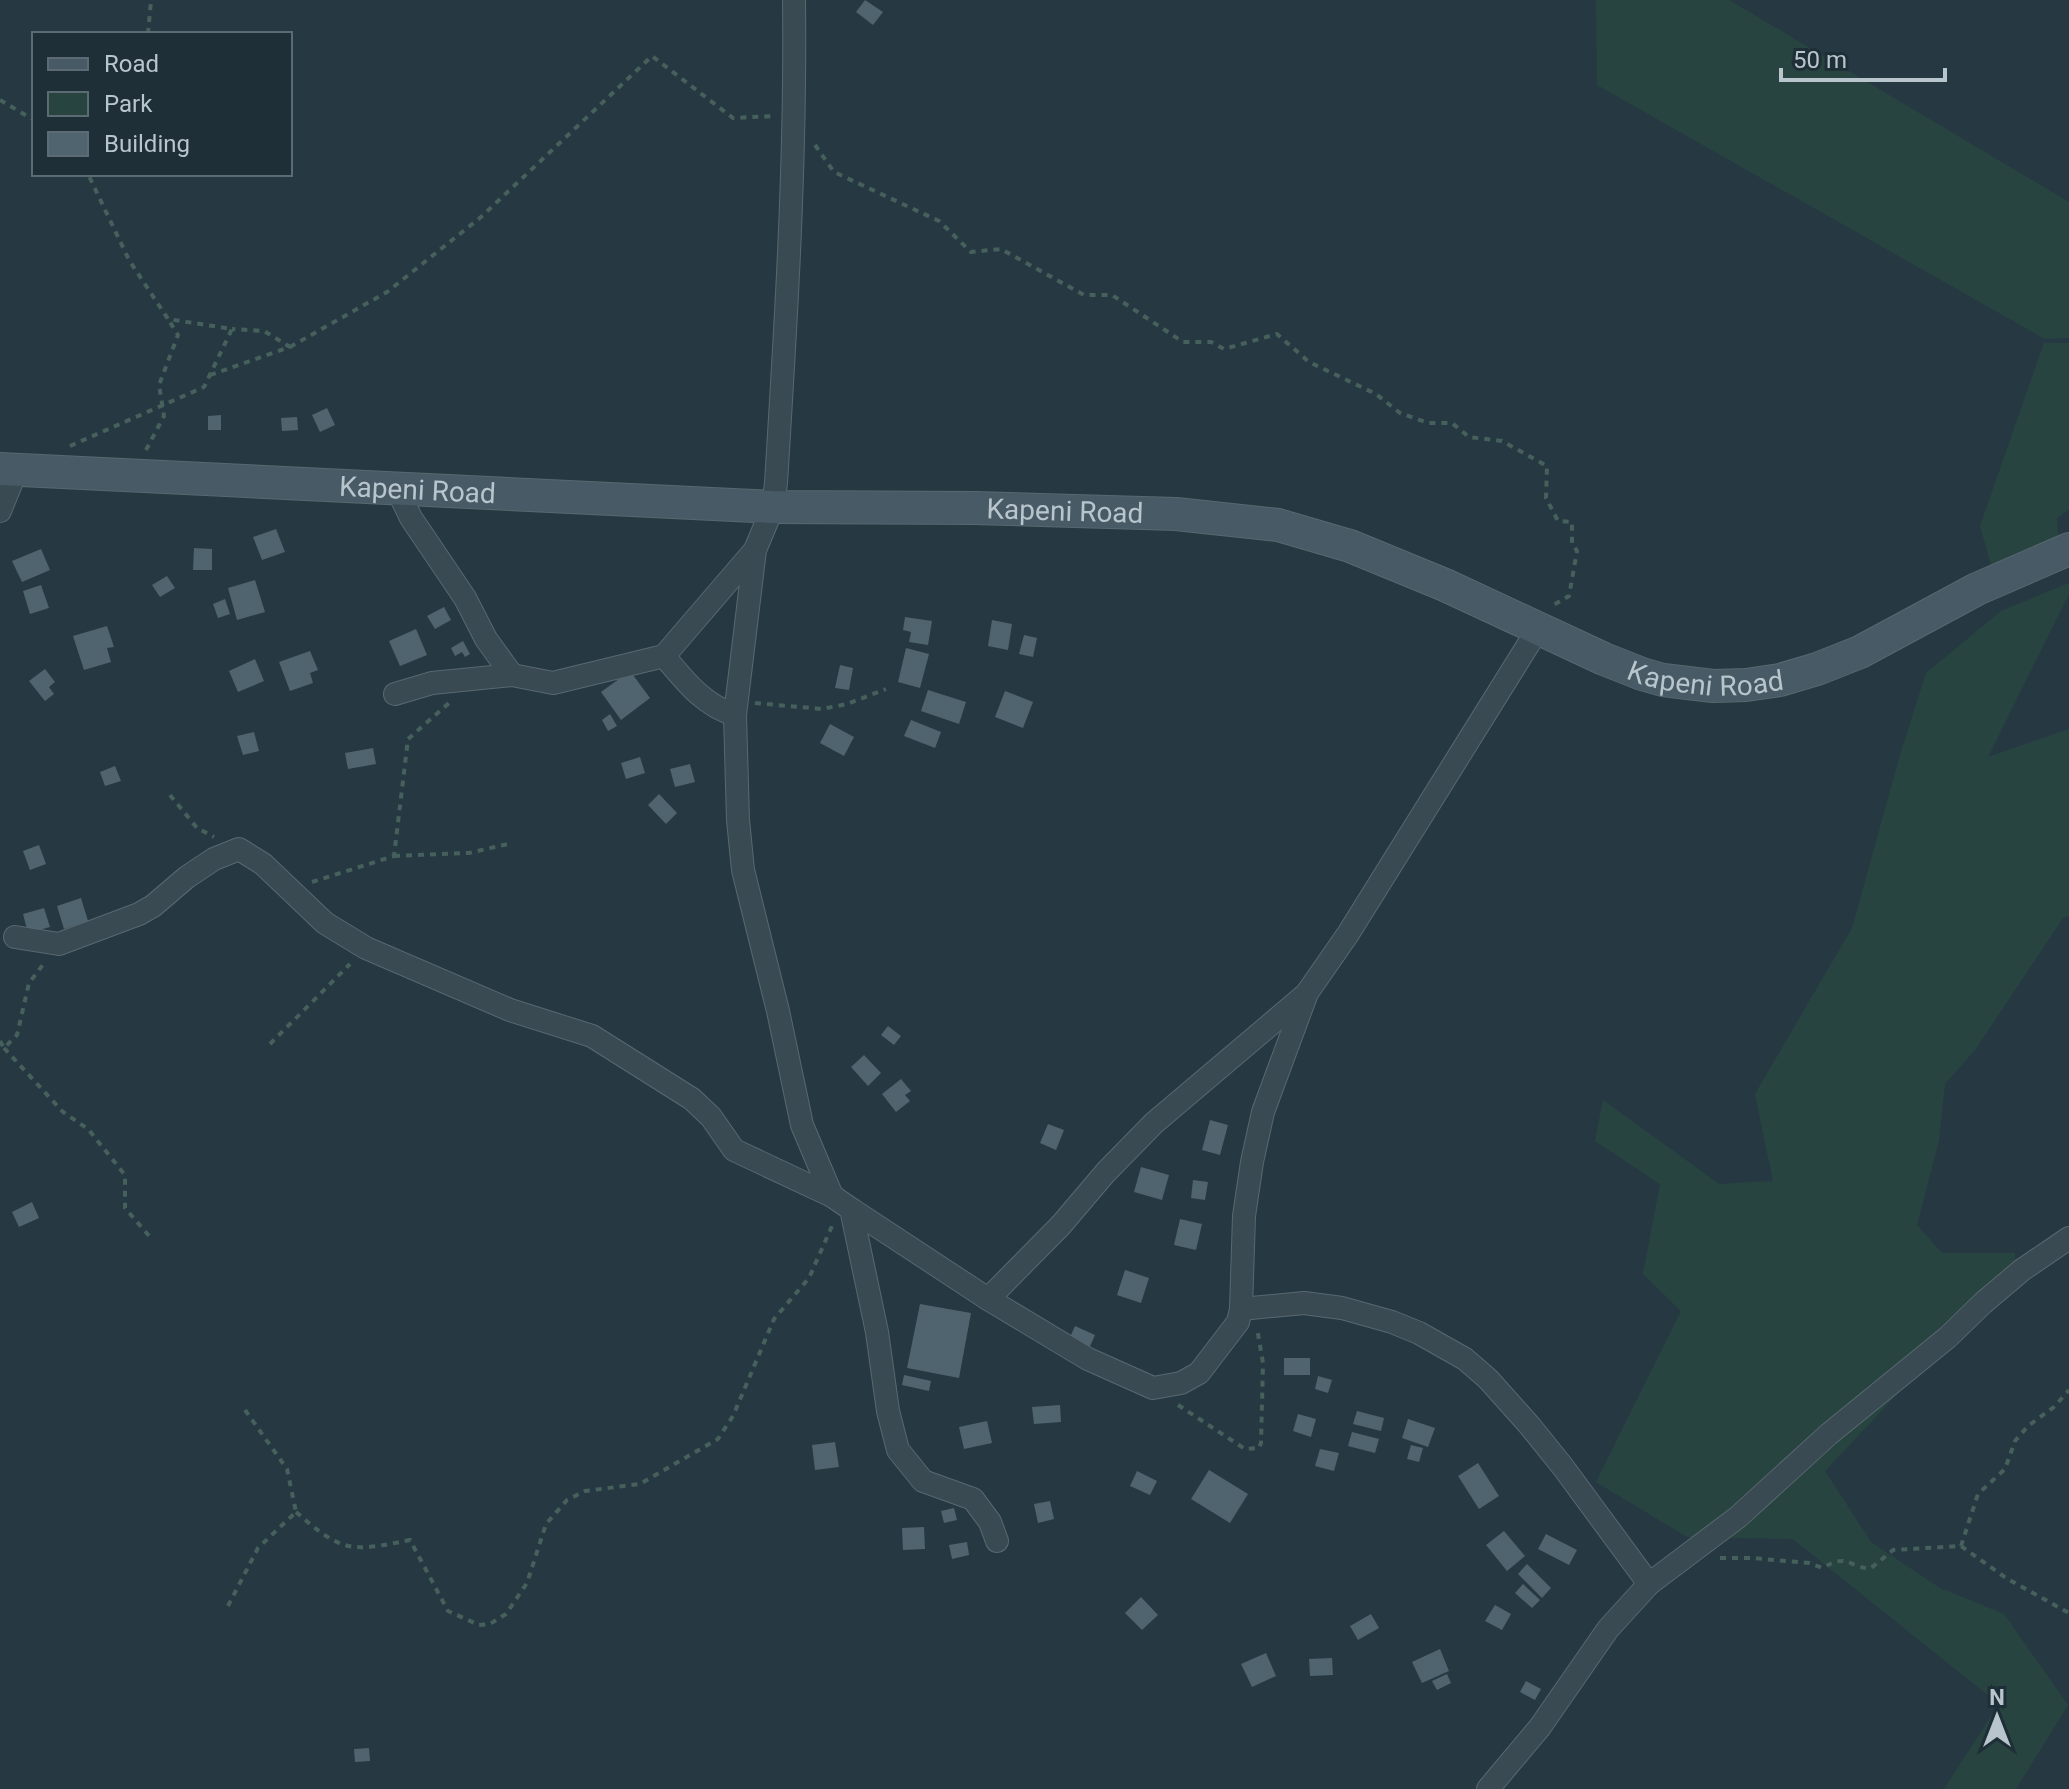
<svg xmlns="http://www.w3.org/2000/svg" width="2069" height="1789" viewBox="0 0 2069 1789" font-family="Roboto,sans-serif">
<rect width="100%" height="100%" fill="#263943"/>
<g fill="#284440">
<polygon points="1596,0 1729,0 2069,202 2069,338 2045,339 1597,85"/>
<polygon points="2044,343 2069,343 2069,509 2057,518 2059,561 1996,582 1980,526"/>
<polygon points="2069,583 2069,594 1988,757 2069,729 2069,916 2063,918 1975,1050 1945,1084 1939,1140 1917,1225 1942,1253 2015,1253 2015,1269 1825,1471 1871,1542 1940,1588 2004,1614 2068,1705 2016,1789 1944,1789 1999,1704 1793,1539 1687,1537 1596,1482 1681,1311 1643,1274 1660,1184 1595,1141 1603,1100 1719,1184 1773,1181 1755,1094 1852,928 1900,755 1926,673 2001,611"/>
</g>
<g fill="#4f646e">
<polygon points="865,0 883,12 873,25 856,12"/>
<polygon points="327,408 335,425 320,432 312,415"/>
<polygon points="221,415 221,430 208,430 208,416"/>
<polygon points="297,417 298,430 282,431 281,418"/>
<polygon points="276,529 285,552 262,560 253,537"/>
<polygon points="194,548 212,549 212,570 193,570"/>
<polygon points="41,549 50,570 22,582 12,561"/>
<polygon points="167,576 175,588 160,597 152,585"/>
<polygon points="255,580 265,612 237,620 228,588"/>
<polygon points="41,585 49,608 30,614 23,591"/>
<polygon points="225,599 230,614 218,618 213,604"/>
<polygon points="444,607 451,620 435,629 427,616"/>
<polygon points="905,617 932,621 928,645 909,642 911,632 903,630"/>
<polygon points="992,620 1012,624 1008,650 988,646"/>
<polygon points="107,626 114,647 107,648 111,662 84,670 73,636"/>
<polygon points="416,629 427,655 400,666 389,641"/>
<polygon points="1024,635 1037,638 1033,657 1019,654"/>
<polygon points="463,641 470,654 465,657 462,652 455,656 451,648"/>
<polygon points="906,648 929,654 920,688 898,682"/>
<polygon points="310,651 318,670 310,673 313,683 290,691 279,662"/>
<polygon points="255,659 264,681 238,692 229,671"/>
<polygon points="840,665 853,668 849,690 835,688"/>
<polygon points="45,669 55,682 49,687 54,694 45,701 29,681"/>
<polygon points="630,671 650,698 621,720 601,692"/>
<polygon points="928,690 966,702 959,724 921,711"/>
<polygon points="1005,691 1033,702 1023,728 995,717"/>
<polygon points="610,714 617,726 608,731 602,720"/>
<polygon points="911,720 941,732 935,748 904,736"/>
<polygon points="830,724 854,737 844,756 820,743"/>
<polygon points="254,732 259,751 243,755 237,736"/>
<polygon points="373,748 376,764 348,769 345,753"/>
<polygon points="640,757 645,773 626,779 621,763"/>
<polygon points="690,764 695,782 675,787 670,769"/>
<polygon points="115,766 121,781 105,786 100,772"/>
<polygon points="659,794 677,813 666,824 648,805"/>
<polygon points="39,845 46,864 30,870 23,851"/>
<polygon points="81,898 88,921 64,929 57,906"/>
<polygon points="44,908 50,927 28,933 23,914"/>
<polygon points="888,1026 901,1036 894,1045 881,1035"/>
<polygon points="864,1055 881,1073 868,1086 851,1067"/>
<polygon points="901,1079 911,1091 905,1095 910,1101 896,1112 882,1094"/>
<polygon points="1210,1120 1228,1125 1220,1155 1202,1150"/>
<polygon points="1048,1124 1064,1130 1056,1150 1040,1143"/>
<polygon points="1141,1167 1169,1175 1162,1200 1134,1192"/>
<polygon points="1193,1180 1208,1182 1205,1200 1191,1198"/>
<polygon points="32,1202 39,1218 19,1227 12,1212"/>
<polygon points="1180,1219 1202,1224 1196,1250 1174,1245"/>
<polygon points="1125,1270 1149,1278 1141,1303 1117,1295"/>
<polygon points="920,1304 971,1313 959,1378 907,1368"/>
<polygon points="1075,1326 1095,1335 1088,1351 1068,1342"/>
<rect x="1284" y="1358" width="26" height="17"/>
<polygon points="904,1375 931,1381 929,1391 902,1385"/>
<polygon points="1318,1376 1332,1380 1328,1393 1315,1389"/>
<polygon points="1060,1405 1061,1422 1034,1424 1032,1407"/>
<polygon points="1357,1411 1384,1418 1381,1431 1353,1424"/>
<polygon points="1298,1414 1316,1419 1311,1437 1293,1431"/>
<polygon points="1408,1419 1435,1428 1428,1447 1402,1438"/>
<polygon points="987,1421 992,1443 964,1449 959,1427"/>
<polygon points="1352,1432 1379,1439 1375,1453 1348,1446"/>
<polygon points="835,1442 839,1467 815,1470 812,1445"/>
<polygon points="1411,1445 1423,1448 1419,1462 1407,1459"/>
<polygon points="1320,1449 1339,1453 1334,1471 1315,1466"/>
<polygon points="1478,1463 1499,1496 1479,1509 1458,1476"/>
<polygon points="1209,1470 1248,1494 1230,1523 1191,1499"/>
<polygon points="1137,1471 1157,1481 1150,1495 1130,1486"/>
<polygon points="1050,1501 1054,1519 1038,1523 1034,1504"/>
<polygon points="954,1508 957,1520 944,1523 941,1511"/>
<polygon points="924,1527 925,1549 903,1550 902,1528"/>
<polygon points="1504,1531 1525,1556 1507,1571 1486,1545"/>
<polygon points="1546,1534 1577,1550 1569,1565 1538,1549"/>
<polygon points="967,1542 969,1555 952,1559 949,1545"/>
<polygon points="1527,1564 1551,1588 1542,1598 1518,1574"/>
<polygon points="1523,1584 1540,1600 1532,1608 1515,1593"/>
<polygon points="1141,1597 1158,1615 1142,1630 1125,1613"/>
<polygon points="1495,1605 1511,1614 1502,1630 1485,1621"/>
<polygon points="1371,1614 1379,1628 1358,1640 1350,1626"/>
<polygon points="1440,1649 1449,1671 1422,1683 1412,1662"/>
<polygon points="1266,1653 1276,1676 1252,1687 1241,1664"/>
<polygon points="1332,1658 1333,1675 1310,1676 1309,1659"/>
<polygon points="1447,1674 1451,1683 1437,1690 1432,1681"/>
<polygon points="1526,1681 1541,1689 1535,1700 1520,1692"/>
<polygon points="369,1748 370,1761 355,1762 354,1749"/>
</g>
<g fill="none" stroke-linecap="round" stroke-linejoin="round">
<g stroke="#596870" stroke-width="24">
<g id="street">
<path d="M794 0C796 161 786 322 776 483L773 507 755 550 735 715 738 820 743 870 778 1011 802 1125 832 1196 851 1209 877 1332 888 1411 898 1450 923 1481 973 1499 990 1522 997 1541"/>
<polyline points="396,487 411,518 465,598 486,639 512,675"/>
<polyline points="0,511 17,469"/>
<polyline points="1538,629 1348,934 1307,993 1263,1112 1252,1162 1244,1216 1241,1309 1304,1303 1342,1308 1392,1322 1419,1333 1465,1359 1488,1379 1530,1426 1563,1467 1649,1584"/>
<path d="M664 656C685 681 703 705 735 715"/>
<polyline points="395,694 432,683 512,675 553,683 664,656 755,550"/>
<polyline points="15,937 59,944 139,914 153,906 187,877 214,859 239,849 263,864 325,923 366,948 510,1010 592,1036 692,1099 711,1117 734,1150 832,1196"/>
<polyline points="851,1209 988,1299 1061,1225 1106,1172 1154,1123 1304,996"/>
<polyline points="988,1299 1088,1359 1153,1388 1181,1383 1199,1373 1238,1322 1241,1309"/>
<polyline points="1488,1789 1540,1727 1608,1629 1649,1584 1738,1517 1829,1434 1948,1337 1983,1303 2022,1270 2069,1238"/>
</g>
</g>
<g stroke="#596870" stroke-width="34">
<g id="secondary">
<path id="s1" d="M0 469 773 507 975 508 1176 514 1278 525 1350 546 1445 585 1604 659 1642 674 1663 680 1713 686 1746 685 1780 680 1817 669 1860 652 1977 589 2069 549"/>
</g>
</g>
<g stroke="#46605c" stroke-width="4" stroke-dasharray="6 6" stroke-linecap="butt">
<polyline points="148,34 151,0"/>
<polyline points="0,100 34,120"/>
<polyline points="815,145 834,172 939,221 971,252 1001,249 1084,295 1112,295 1183,342 1211,342 1224,349 1277,334 1309,362 1376,394 1400,413 1428,423 1452,423 1469,437 1502,441 1547,466 1546,498 1558,521 1572,522 1572,543 1577,551 1569,596 1550,607"/>
<polyline points="290,347 387,292 481,217 652,56 733,118 774,116"/>
<polyline points="210,375 290,347 264,331 232,329"/>
<polyline points="70,446 204,387 232,329 168,319 129,260 88,174"/>
<polyline points="146,450 164,416 159,385 178,335 168,319"/>
<polyline points="755,703 822,709 847,704 886,689"/>
<polyline points="170,795 197,828 214,837"/>
<polyline points="394,856 469,853 512,843"/>
<polyline points="312,882 394,856 408,739 449,703"/>
<polyline points="0,1041 4,1048 17,1035 29,983 45,962"/>
<polyline points="270,1044 350,964"/>
<polyline points="4,1048 63,1112 88,1129 125,1175 125,1208 150,1237"/>
<polyline points="1178,1405 1245,1449 1259,1448 1261,1443 1263,1363 1257,1328"/>
<path d="M296 1512C343 1553 350 1552 410 1540L448 1611 479 1625 490 1624 506 1614 527 1583 546 1524 567 1500 585 1491 640 1484 718 1439 733 1416 774 1319 809 1278 832 1226"/>
<polyline points="1961,1546 1978,1494 2005,1469 2015,1441 2028,1426 2054,1407 2069,1390"/>
<path d="M1720 1558H1752L1809 1563 1823 1568C1847 1553 1847 1566 1870 1569L1893 1550 1961 1546 2006 1578 2069 1613"/>
<polyline points="228,1606 258,1548 296,1512 287,1469 245,1410"/>
</g>
<use href="#street" stroke="#3a4a53" stroke-width="22"/>
<use href="#secondary" stroke="#485a66" stroke-width="32"/>
</g>
<g text-anchor="middle" dominant-baseline="central" stroke-width="8" stroke-linejoin="round" paint-order="stroke">
<g font-size="28" fill="#b8c5cc" stroke="#1f2f38">
<text stroke="none"><textPath href="#s1" startOffset="418">Kapeni Road</textPath></text>
<text stroke="none"><textPath href="#s1" startOffset="1066">Kapeni Road</textPath></text>
<text stroke="none"><textPath href="#s1" startOffset="1738">Kapeni Road</textPath></text>
</g>
</g>
<rect x="32" y="32" width="260" height="144" fill="#1f2f38" stroke="#5c6b73" stroke-width="2"/>
<rect x="48" y="58" width="40" height="12" fill="#485a66" stroke="#5c6b73" stroke-width="2"/>
<text x="104" y="72" font-size="24" fill="#b8c5cc">Road</text>
<rect x="48" y="92" width="40" height="24" fill="#284440" stroke="#5c6b73" stroke-width="2"/>
<text x="104" y="112" font-size="24" fill="#b8c5cc">Park</text>
<rect x="48" y="132" width="40" height="24" fill="#4f646e" stroke="#5c6b73" stroke-width="2"/>
<text x="104" y="152" font-size="24" fill="#b8c5cc">Building</text>
<g transform="translate(1997 1717)" stroke="#1f2f38" stroke-width="6" paint-order="stroke">
<path d="M0-6L14 30L0 20L-14 30Z" fill="#b8c5cc"/>
<text y="-12" font-size="22" font-weight="bold" text-anchor="middle" fill="#b8c5cc">N</text>
</g>
<path d="M1781 68v12h164v-12" fill="none" stroke="#b8c5cc" stroke-width="4"/>
<text x="1793" y="68" font-size="24" fill="#b8c5cc" stroke="#1f2f38" stroke-width="6" paint-order="stroke">50 m</text>
</svg>
